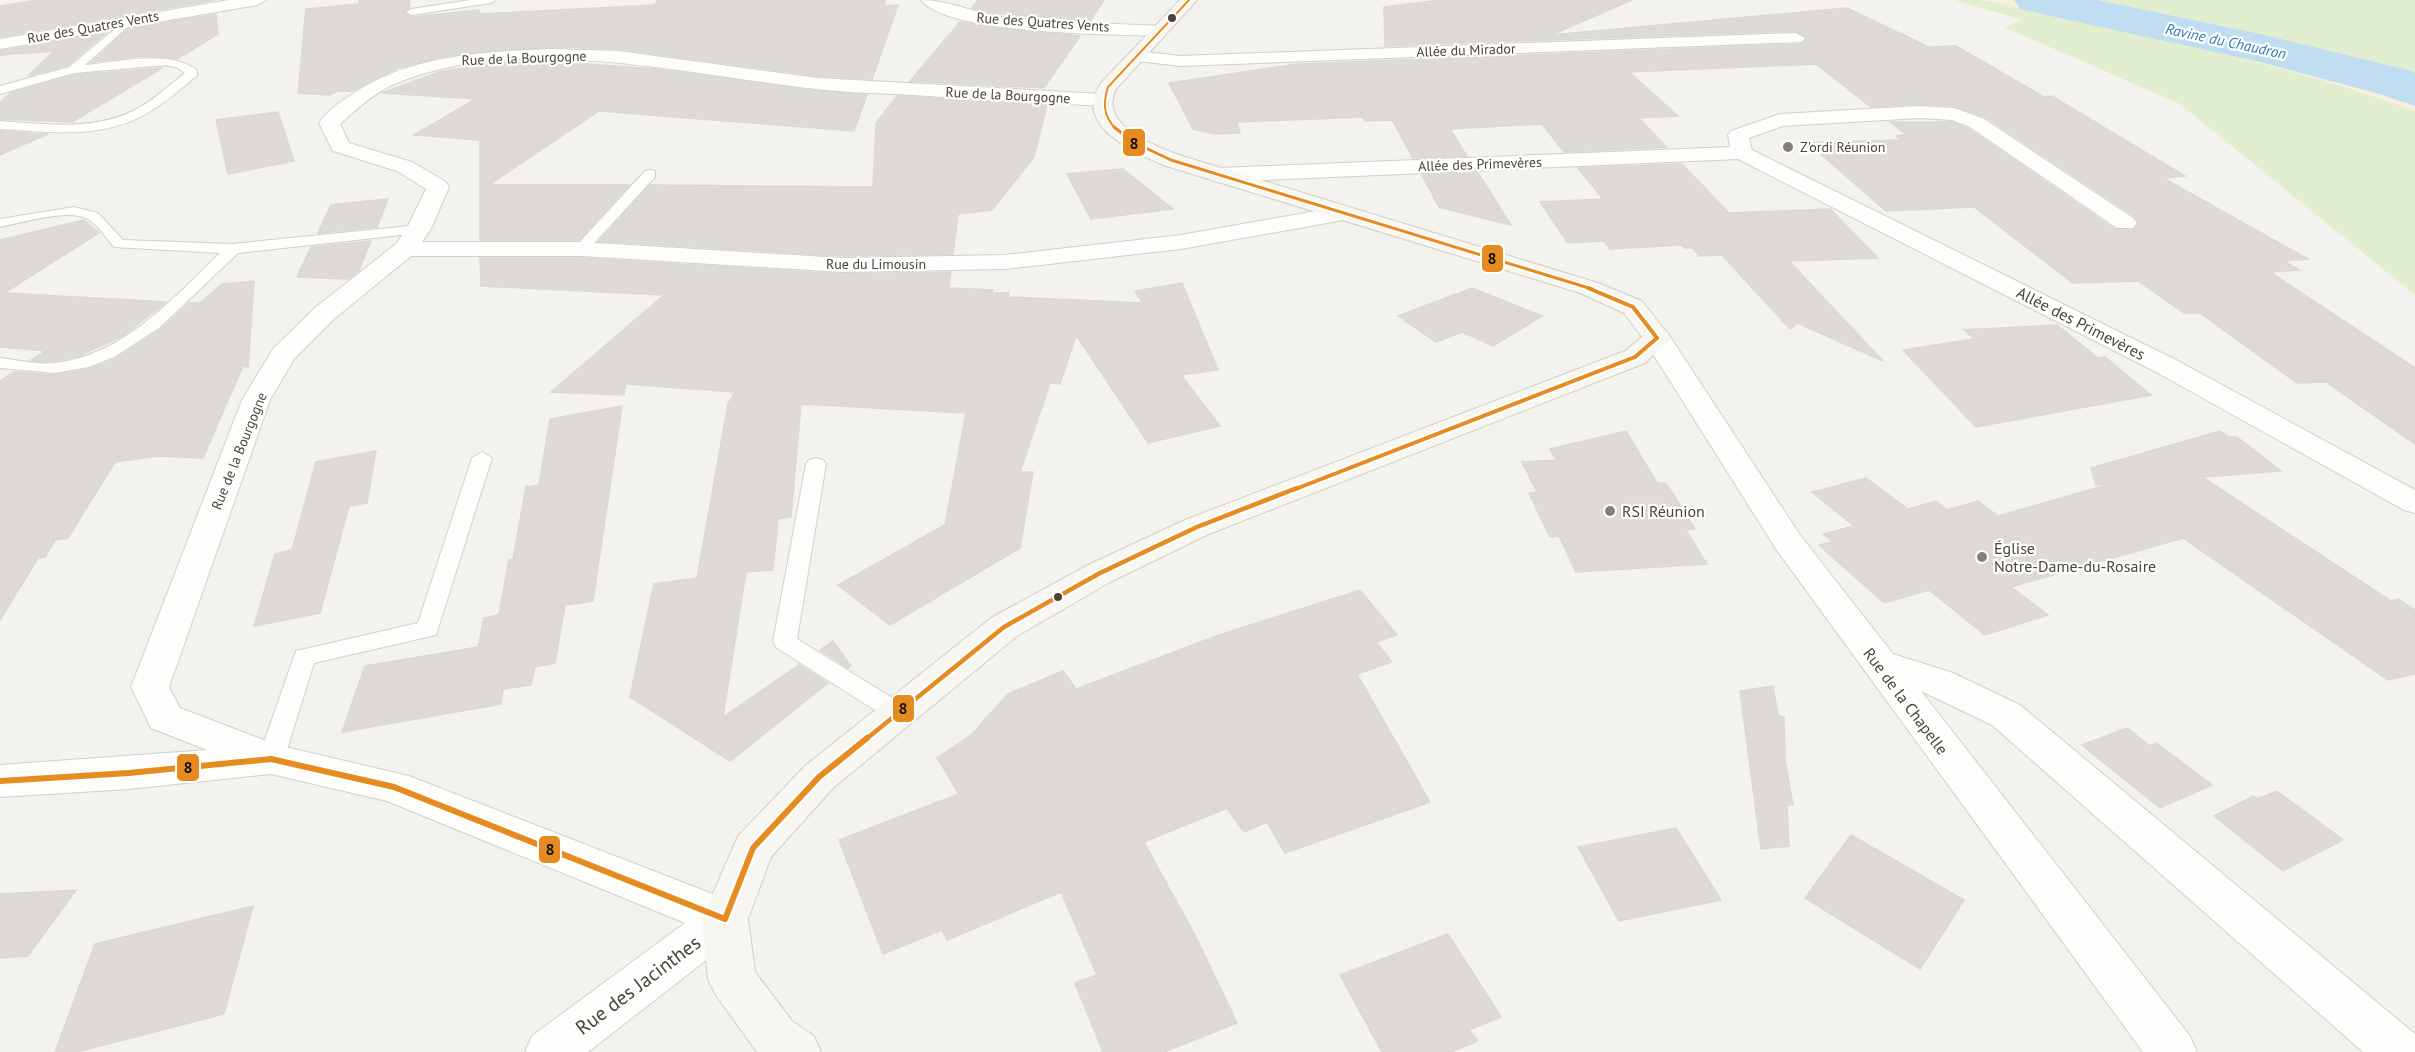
<svg xmlns="http://www.w3.org/2000/svg" width="2415" height="1052" viewBox="0 0 2415 1052" font-family="'PT Sans',sans-serif">
<rect width="100%" height="100%" fill="#f4f2ee"/>
<g fill="#e1eecf">
<path d="M1954 0H1983C2128 32 2275 59 2415 111V295L2180 104 2004 27 2023 20Z"/>
<polygon points="2093,0 2415,0 2415,72 2218,25"/>
</g>
<path fill="#f7f0da" d="M1983 0H2093L2218 25 2415 72V111C2275 59 2128 32 1983 0Z"/>
<g fill="none" stroke-linecap="round" stroke-linejoin="round">
<polygon fill="#c0ddf1" fill-rule="evenodd" points="2014,0 2097,0 2265,35 2412,71 2415,73 2415,106 2376,93 2260,62 2020,9"/>
</g>
<g fill="#dedbd6" stroke="#dcd9d4" stroke-width="1.5">
<polygon points="39,0 215,0 0,37 0,6"/>
<polygon points="359,0 409,0 410,7 404,13 411,17 479,10 479,14 655,5 658,0 886,0 883,6 898,5 872,79 818,76 619,49 549,47 447,56 398,68 352,91 338,91 330,95 298,93 306,9 360,4"/>
<polygon points="978,0 1104,0 1090,21 992,13 972,8"/>
<polygon points="1441,0 1632,0 1551,35 1847,8 1929,47 1956,46 2044,97 2052,96 2185,176 2163,178 2308,259 2284,261 2299,270 2270,272 2415,368 2415,444 2326,382 2297,383 2200,313 2184,313 2138,281 2073,283 1974,207 1886,211 1808,143 1901,140 1896,136 1907,135 1890,122 1952,122 1969,129 2116,230 2133,230 2139,223 2134,216 1985,117 1955,106 1919,104 1871,107 1816,64 1629,72 1678,116 1639,118 1666,147 1564,152 1542,124 1450,129 1467,156 1413,158 1392,120 1365,121 1363,117 1237,122 1240,133 1214,134 1193,129 1169,83 1298,64 1802,44 1807,38 1796,31 1385,46 1384,7"/>
<polygon points="216,14 218,34 177,59 143,56 92,62 128,29"/>
<polygon points="960,22 996,28 1080,36 1044,88 910,81"/>
<polygon points="106,33 68,65 28,76 54,51 0,55 0,51"/>
<polygon points="545,61 657,69 816,91 867,95 854,131 599,111 489,185 629,185 579,240 480,240 480,140 414,135 476,99 382,93 439,72 491,63"/>
<polygon points="162,68 72,122 0,119 0,103 10,93 74,75"/>
<polygon points="897,96 1047,105 1034,157 992,210 958,214 953,254 843,256 599,241 650,185 873,187 876,123"/>
<polygon points="278,112 294,161 228,174 216,120"/>
<polygon points="0,131 38,134 48,134 0,155"/>
<polygon points="1682,164 1729,213 1830,209 1878,258 1789,261 1883,361 1797,323 1790,329 1722,255 1699,256 1693,248 1685,248 1682,245 1610,249 1604,241 1568,243 1540,202 1603,199 1578,168"/>
<polygon points="1123,169 1173,209 1091,219 1067,174"/>
<polygon points="1478,173 1511,225 1439,207 1422,175"/>
<polygon points="388,199 377,227 318,233 331,205"/>
<polygon points="84,220 99,233 4,293 166,302 124,335 79,356 55,361 35,361 31,360 46,351 0,347 0,240"/>
<polygon points="371,241 359,270 348,279 297,277 311,247"/>
<polygon points="480,258 581,258 843,274 951,272 949,288 993,290 992,293 1009,293 1008,297 1143,303 1135,291 1182,283 1218,370 1181,375 1220,426 1148,443 1076,335 1060,384 1050,383 1020,472 1033,472 1020,548 890,625 838,585 945,525 966,413 801,404 791,517 778,519 773,570 746,572 723,717 799,665 828,683 730,761 630,697 654,584 697,578 728,404 735,392 626,384 624,395 551,392 664,295 481,286"/>
<polygon points="254,281 248,367 243,366 203,458 158,456 115,462 68,538 55,540 45,557 38,558 0,620 0,381 14,372 55,375 90,369 115,359 160,330 189,303 200,303 222,284"/>
<polygon points="1472,288 1542,316 1493,346 1462,332 1436,342 1398,316"/>
<polygon points="2057,325 2098,358 2105,357 2151,395 1976,427 1903,350 1974,339 1964,330"/>
<polygon points="622,406 593,601 565,605 555,663 535,667 531,685 503,689 501,704 342,732 365,666 478,647 484,618 499,615 509,560 513,559 526,487 539,485 550,419"/>
<polygon points="1626,431 1657,483 1666,483 1695,529 1685,529 1707,564 1576,572 1559,536 1550,537 1529,493 1537,492 1522,462 1556,460 1550,449"/>
<polygon points="2220,431 2229,437 2237,437 2281,471 2202,477 2391,601 2398,599 2415,610 2415,674 2388,680 2183,538 2011,587 2048,615 1985,635 1929,590 1884,603 1819,545 1833,542 1823,534 1854,526 1812,492 1866,478 1908,509 1936,501 1947,510 1978,501 1998,516 2110,484 2096,485 2091,468"/>
<polygon points="376,451 367,503 349,506 320,613 254,626 275,554 292,550 316,462"/>
<polygon points="1360,590 1397,635 1376,642 1392,662 1357,674 1430,802 1285,853 1267,822 1244,832 1227,808 1144,842 1196,937 1237,1023 1164,1052 1103,1052 1075,983 1097,975 1061,892 947,940 942,930 883,954 839,840 959,794 937,758 971,735 1008,694 1063,671 1076,689 1219,635"/>
<polygon points="833,641 851,666 848,668 820,650"/>
<polygon points="1773,686 1778,715 1784,717 1785,760 1793,805 1787,805 1789,846 1761,849 1740,691"/>
<polygon points="2127,728 2150,746 2156,743 2212,785 2160,808 2082,745"/>
<polygon points="2277,791 2343,840 2283,871 2214,816 2254,796 2257,799"/>
<polygon points="1676,828 1721,900 1619,921 1578,847"/>
<polygon points="1851,835 1964,900 1920,969 1805,898"/>
<polygon points="76,890 28,956 0,958 0,894"/>
<polygon points="253,906 224,1014 77,1052 55,1052 95,944"/>
<polygon points="1448,934 1501,1017 1469,1030 1478,1041 1451,1052 1382,1052 1340,975"/>
</g>
<g fill="none" stroke-linecap="round" stroke-linejoin="round">
<g stroke="#d2d0cb" stroke-width="2">
<g id="lane">
<polygon points="470,0 496,0 491,3 411,15 406,12 411,9"/>
<path d="M128 18 133 21 132 23 85 65C120 62 167 49 197 70V76C181 88 167 102 149 112 104 140 50 132 0 129V121C44 124 92 131 133 111 152 102 168 86 185 73L178 68 167 65 74 73 0 94V86L69 67Z"/>
<polygon points="650,170 655,171 655,177 586,252 576,252 573,249 576,246 645,171"/>
<path d="M74 207 98 213 123 240 233 244 419 225 426 229 419 233 238 253 159 328 114 357 89 367 55 373 0 368V358C18 360 37 365 55 363 124 355 172 299 220 253L114 247C106 238 99 226 88 219 69 208 21 223 0 227V219Z"/>
<polygon points="482,452 492,458 436,635 314,663 284,759 280,766 271,769 262,766 258,759 296,651 418,623 472,458"/>
<polygon points="816,458 823,460 826,464 797,639 907,707 910,713 907,719 898,722 889,719 777,648 773,642 806,464 809,460"/>
</g>
</g>
<g stroke="#d2d0cb" stroke-width="2">
<g id="street">
<polygon points="229,0 266,0 258,5 0,49 0,39"/>
<path d="M921 0C948 0 974 13 1002 17 1054 23 1107 23 1160 26L1169 31 1160 36C1114 34 947 35 921 0Z"/>
<polygon points="1796,33 1805,38 1802,42 1181,66 1137,61 1128,56 1137,51 1181,56"/>
<path d="M549 49 619 51 818 78 1102 94 1112 100 1102 106C1039 102 975 99 912 95 880 93 848 93 816 89 687 75 513 30 390 86 372 95 355 110 340 124L349 143 412 162 446 182 449 187 431 229 422 242H581L843 258 1004 255 1181 235 1344 206 1352 208 1356 213 1352 218 1344 220 1181 249 1004 269 843 272 581 256H411L334 319 294 359 270 400 169 687 180 708 277 745 409 776 741 905 748 919 741 933 588 1052H525L532 1036 685 923 387 801 271 774 129 789 0 797V765L207 750 151 728 131 687 242 400 273 349 316 307 396 244 407 228 426 189 397 171 333 151 319 123C327 111 341 101 354 93 412 55 481 52 549 49Z"/>
<polygon points="1919,106 1955,108 1984,119 2133,218 2137,223 2133,228 2117,228 1970,127 1952,120 1919,118 1783,126 1749,138 1752,150 2178,361 2415,490 2415,513 2404,510 2158,373 1738,159 1219,182 1211,180 1208,175 1211,170 1219,168 1730,147 1728,135 1731,131 1780,114"/>
<polygon points="1657,330 1667,332 1800,535 1893,654 1953,673 2020,705 2415,1034 2415,1052 2363,1052 1992,725 1921,691 2190,1036 2197,1052 2143,1052 1776,549 1643,338 1647,332"/>
</g>
</g>
<g stroke="#d3cfc5" stroke-width="2">
<path id="secondary" d="M1180 0H1197L1116 89C1098 125 1153 145 1179 155L1598 283 1642 301 1671 338 1645 363 1209 534 1112 581 1017 636 833 788 771 857 748 919 755 972 792 1021 814 1036 821 1052H757L715 994 708 979 702 919 738 836 805 766 991 618 1088 565 1185 520 1625 351 1642 337 1624 313 1580 293 1163 165C1132 151 1072 125 1101 83Z"/>
</g>
<use href="#lane" fill="#fdfdfc" fill-rule="evenodd"/>
<use href="#street" fill="#fdfdfc" fill-rule="evenodd"/>
<use href="#secondary" fill="#f7f6f1" fill-rule="evenodd"/>
<g stroke="#fff" stroke-width="4.5">
<path id="bus-1-far4" d="M1116 129C1103 116 1103 103 1108 87L1189 0"/>
</g>
<g stroke="#fff" stroke-width="6">
<polyline id="bus-1-far3" points="1114,127 1133,142 1171,160 1592,289"/>
</g>
<g stroke="#fff" stroke-width="8">
<g id="bus-1-far2">
<polyline points="1588,288 1633,307 1657,338"/>
<polyline points="1293,490 1635,357 1657,338"/>
</g>
</g>
<g stroke="#fff" stroke-width="9">
<polyline id="bus-1-far1" points="865,740 1004,627 1100,573 1197,527 1297,488"/>
</g>
<g stroke="#fff" stroke-width="10">
<g id="bus-1">
<polyline points="0,781 129,773 271,759 394,787 725,919"/>
<polyline points="725,919 753,848 819,777 867,738"/>
</g>
</g>
<use href="#bus-1-far4" stroke="#e68b20" stroke-width="2"/>
<use href="#bus-1-far3" stroke="#e68b20" stroke-width="3"/>
<use href="#bus-1-far2" stroke="#e68b20" stroke-width="4"/>
<use href="#bus-1-far1" stroke="#e68b20" stroke-width="4.5"/>
<use href="#bus-1" stroke="#e68b20" stroke-width="6"/>
</g>
<g fill="#4b4439" stroke="#fff" stroke-width="2">
<circle cx="1172" cy="18" r="5"/>
<circle cx="1058" cy="597" r="5"/>
</g>
<g fill="#868178" stroke="#fff" stroke-width="2">
<circle cx="1788" cy="147" r="6"/>
<circle cx="1610" cy="511" r="6"/>
<circle cx="1982" cy="557" r="6"/>
</g>
<g text-anchor="middle" dominant-baseline="central" stroke-width="4.5" stroke-linejoin="round" paint-order="stroke">
<g font-size="14" fill="#4b4439" stroke="#fff">
<text transform="translate(1043 22) rotate(4)">Rue des Quatres Vents</text>
<text transform="translate(93 27) rotate(-10)">Rue des Quatres Vents</text>
<text transform="translate(1466 50) rotate(-2)">Allée du Mirador</text>
<text transform="translate(524 58) rotate(-2)">Rue de la Bourgogne</text>
<text transform="translate(1008 95) rotate(3)">Rue de la Bourgogne</text>
<text transform="translate(1480 164) rotate(-2)">Allée des Primevères</text>
<text x="876" y="264">Rue du Limousin</text>
<text transform="translate(239 451) rotate(-68)">Rue de la Bourgogne</text>
</g>
<g font-size="14" fill="#4b4439" stroke="#fff" text-anchor="start">
<text x="1800" y="147">Z'ordi Réunion</text>
</g>
<g font-size="15" font-style="italic" fill="#2e7ab2" stroke="#fff">
<text transform="translate(2226 41) rotate(12)">Ravine du Chaudron</text>
</g>
<g font-size="16" fill="#4b4439" stroke="#fff">
<text transform="translate(2081 323) rotate(27)">Allée des Primevères</text>
<text transform="translate(1906 701) rotate(53)">Rue de la Chapelle</text>
</g>
<g font-size="16" fill="#4b4439" stroke="#fff" text-anchor="start">
<text x="1622" y="511">RSI Réunion</text>
<text x="1994" y="548">Église<tspan x="1994" dy="18">Notre-Dame-du-Rosaire</tspan></text>
</g>
<g font-size="20" fill="#4b4439" stroke="#fff">
<text transform="translate(638 985) rotate(-37)">Rue des Jacinthes</text>
</g>
</g>
<g stroke="#fff" stroke-width="2">
<rect x="1122" y="128" width="24" height="29" rx="6" fill="#e68b20"/>
<rect x="1481" y="244" width="23" height="29" rx="6" fill="#e68b20"/>
<rect x="892" y="694" width="23" height="29" rx="6" fill="#e68b20"/>
<rect x="176" y="753" width="24" height="29" rx="6" fill="#e68b20"/>
<rect x="538" y="835" width="23" height="29" rx="6" fill="#e68b20"/>
</g>
<g font-size="16" text-anchor="middle" font-weight="bold" fill="#111">
<text x="1134" y="149">8</text>
<text x="1492" y="264">8</text>
<text x="903" y="714">8</text>
<text x="188" y="773">8</text>
<text x="550" y="855">8</text>
</g>
</svg>
